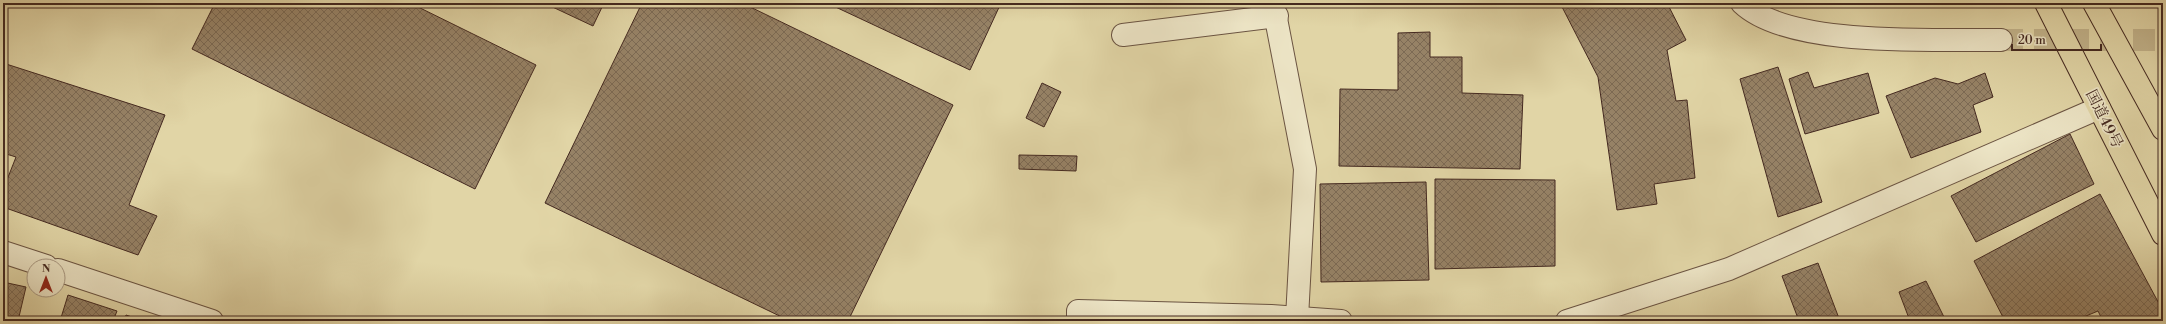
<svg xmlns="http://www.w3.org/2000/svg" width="2166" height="324" viewBox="0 0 2166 324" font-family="'Libre Bodoni','Noto Serif JP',serif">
<defs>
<pattern id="building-cross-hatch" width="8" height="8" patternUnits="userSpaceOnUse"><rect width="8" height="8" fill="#968266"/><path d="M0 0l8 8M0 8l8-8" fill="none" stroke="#7c6a54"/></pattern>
</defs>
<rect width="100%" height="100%" fill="#e1d5a6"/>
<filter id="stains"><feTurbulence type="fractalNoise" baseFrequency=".005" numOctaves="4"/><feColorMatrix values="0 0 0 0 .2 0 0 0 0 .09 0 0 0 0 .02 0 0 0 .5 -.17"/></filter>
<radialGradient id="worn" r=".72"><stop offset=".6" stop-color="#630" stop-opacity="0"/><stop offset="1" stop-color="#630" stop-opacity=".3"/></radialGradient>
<g fill="url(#building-cross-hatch)" stroke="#442920">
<polygon points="215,3 410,3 536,65 475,189 192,49"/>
<polygon points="544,3 604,3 593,26"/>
<polygon points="642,3 742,3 953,105 848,321 790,321 545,203"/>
<polygon points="827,3 1001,3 970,70"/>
<polygon points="1560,3 1667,3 1686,40 1667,50 1676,101 1687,100 1695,178 1654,184 1657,204 1617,210 1598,77"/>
<polygon points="1430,32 1430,57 1462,57 1462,93 1523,95 1520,169 1339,166 1340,89 1398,90 1398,33"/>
<polygon points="3,63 165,115 129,205 157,216 138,255 3,207 3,190 16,157 3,153"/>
<polygon points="1778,67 1822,202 1778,217 1740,79"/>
<polygon points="1808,72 1814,88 1868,73 1879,113 1805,134 1789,79"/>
<polygon points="1985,73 1993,97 1973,105 1981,132 1911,158 1886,96 1935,78 1958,84"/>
<polygon points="1042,83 1061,92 1044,127 1026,118"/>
<polygon points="2070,134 2094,184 1976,242 1951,196"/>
<polygon points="1019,155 1077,156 1076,171 1019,169"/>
<polygon points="1435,179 1555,180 1555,266 1435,269"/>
<polygon points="1426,182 1429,280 1321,282 1320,184"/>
<polygon points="2100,194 2163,311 2163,321 2103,321 2098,311 2074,321 2005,321 1974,261"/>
<polygon points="1818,263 1840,321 1799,321 1782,276"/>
<polygon points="1926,281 1946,321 1910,321 1899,292"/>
<polygon points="3,282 26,287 18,321 3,321"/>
<polygon points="68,295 117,311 113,321 60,321"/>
<polygon points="126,315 144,321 124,321"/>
</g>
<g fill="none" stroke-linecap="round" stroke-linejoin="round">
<polyline stroke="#c2b38b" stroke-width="22" stroke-dasharray="22 11" stroke-linecap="butt" points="2001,40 2163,40"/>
<g stroke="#6b5442" stroke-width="24">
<g id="minor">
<polyline points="1273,3 1305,169 1297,318"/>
<path d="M1742 3C1789 48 1937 39 2001 40"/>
<polyline points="1123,35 1277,16"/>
<polyline points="3,252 46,266"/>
<polyline points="58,270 212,321"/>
<polyline points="1078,321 1078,311 1271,316 1341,321"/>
<polyline points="1567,321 1729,269 2099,108"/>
</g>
</g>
<g stroke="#442920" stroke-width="24">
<g id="highway">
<polyline points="2046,3 2163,234"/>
<polyline points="2094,3 2163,129"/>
</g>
</g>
<use href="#minor" stroke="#ece4c5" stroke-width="22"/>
<use href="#highway" stroke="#e1d5a6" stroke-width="22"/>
</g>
<g text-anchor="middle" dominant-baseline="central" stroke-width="3.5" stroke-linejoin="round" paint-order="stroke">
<g font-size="15" fill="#442920" stroke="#ece4c5">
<text transform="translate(2104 119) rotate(63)">国道49号</text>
</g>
</g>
<rect width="2166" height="324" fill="none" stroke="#e1d5a6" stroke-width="16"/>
<rect x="4" y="4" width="2158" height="316" fill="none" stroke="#442920" stroke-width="2"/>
<rect x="8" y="8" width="2150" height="308" fill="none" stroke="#442920"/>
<g transform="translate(46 278)"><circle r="19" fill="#ece4c5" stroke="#a99983"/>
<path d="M0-3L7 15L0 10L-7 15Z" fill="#8f2418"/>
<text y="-6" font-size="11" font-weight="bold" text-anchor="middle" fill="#442920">N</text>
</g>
<path d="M2012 44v6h89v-6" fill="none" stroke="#442920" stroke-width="2"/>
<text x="2018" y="44" font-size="12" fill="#442920" stroke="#ece4c5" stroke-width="3" paint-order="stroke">20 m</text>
<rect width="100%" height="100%" filter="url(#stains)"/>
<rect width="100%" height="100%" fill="url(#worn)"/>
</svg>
